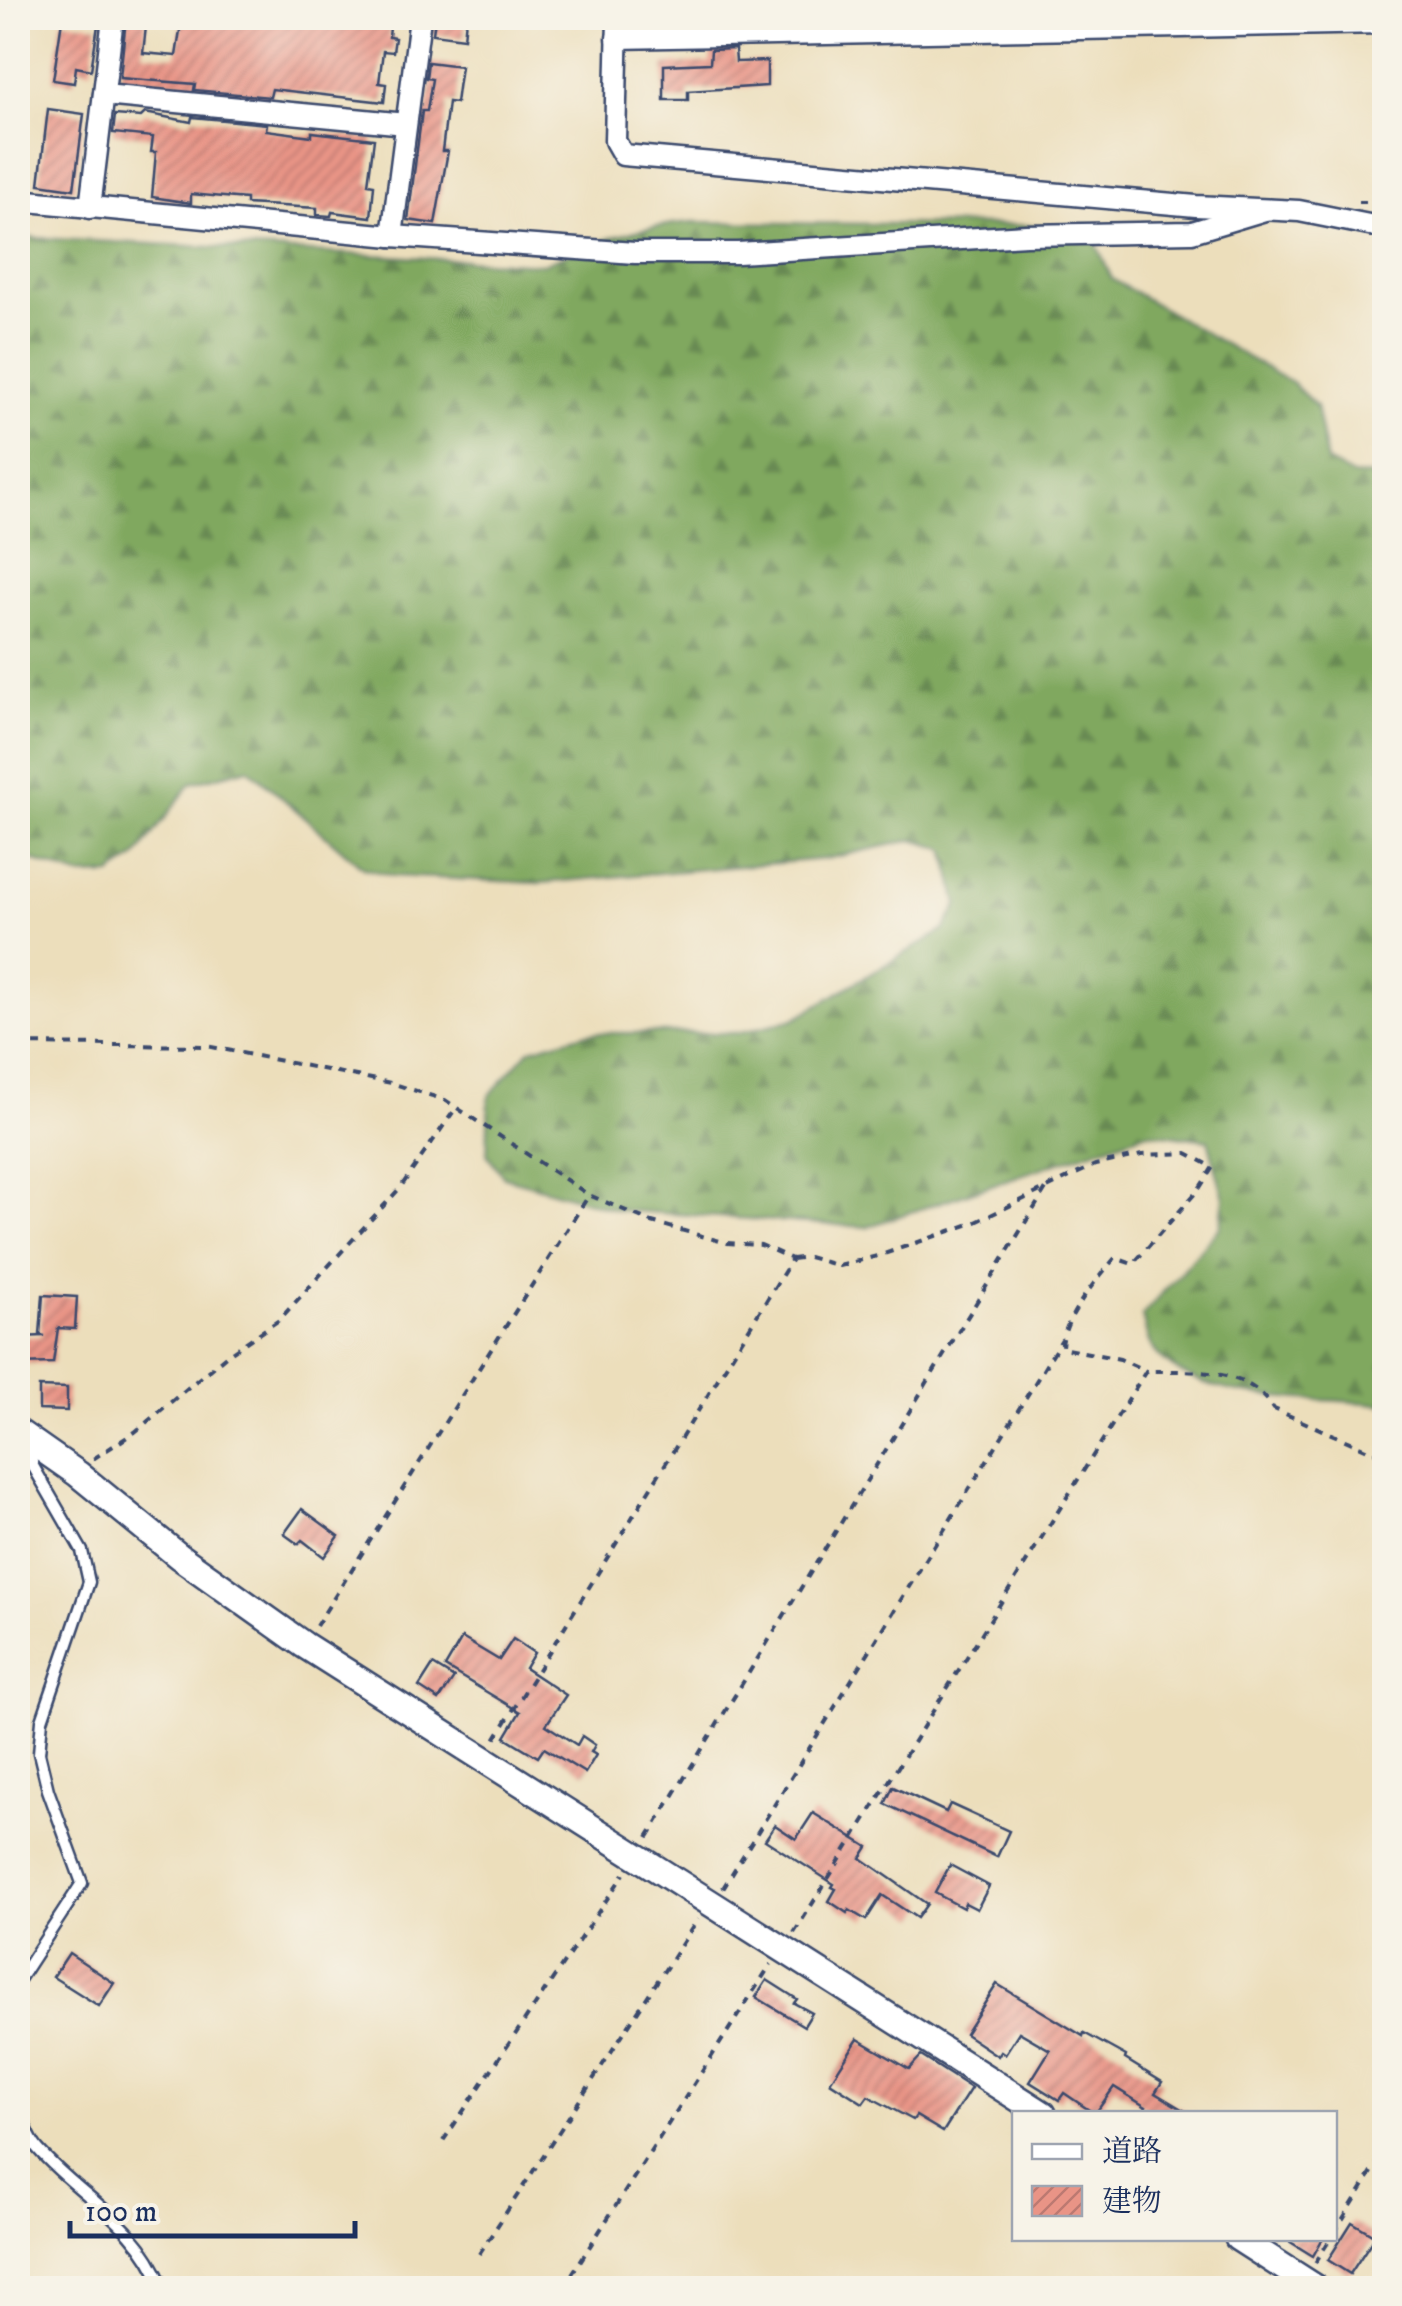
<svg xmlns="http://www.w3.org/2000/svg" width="1402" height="2306" viewBox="0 0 1402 2306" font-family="'IM FELL DW Pica','Noto Serif JP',serif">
<defs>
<pattern id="forest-firs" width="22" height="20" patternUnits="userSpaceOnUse" patternTransform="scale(2.5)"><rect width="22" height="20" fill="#80a85f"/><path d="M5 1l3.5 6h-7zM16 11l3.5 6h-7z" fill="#688952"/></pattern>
<pattern id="building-hatch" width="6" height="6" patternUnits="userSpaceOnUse" patternTransform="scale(2.5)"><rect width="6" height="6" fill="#e99486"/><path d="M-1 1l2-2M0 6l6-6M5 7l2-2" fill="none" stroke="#bc7971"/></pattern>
</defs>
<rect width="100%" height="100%" fill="#f7f3e8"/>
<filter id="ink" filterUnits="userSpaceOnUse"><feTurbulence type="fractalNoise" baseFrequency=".01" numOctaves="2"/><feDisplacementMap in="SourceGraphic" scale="20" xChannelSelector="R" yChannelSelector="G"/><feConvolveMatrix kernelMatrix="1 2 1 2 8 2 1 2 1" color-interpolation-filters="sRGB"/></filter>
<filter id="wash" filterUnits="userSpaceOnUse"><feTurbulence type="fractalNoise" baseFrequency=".0048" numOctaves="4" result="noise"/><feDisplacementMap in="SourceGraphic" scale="40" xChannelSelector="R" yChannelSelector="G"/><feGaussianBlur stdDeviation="2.25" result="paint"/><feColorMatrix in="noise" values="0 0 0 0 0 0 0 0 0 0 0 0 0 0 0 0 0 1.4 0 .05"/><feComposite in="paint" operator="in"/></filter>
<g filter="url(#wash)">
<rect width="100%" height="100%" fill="#ecdebb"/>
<path fill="url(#forest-firs)" stroke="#4e6c5e" stroke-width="2.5" d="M691 222 1088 226 1112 279 1293 384 1316 406 1327 462 1353 475 1384 476V1405C1318 1395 1193 1408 1151 1346 1146 1338 1145 1325 1142 1316L1220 1227 1224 1198 1208 1140 1148 1132 867 1227 617 1210 504 1177 487 1154 489 1096 530 1049 588 1033H738L794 1019 944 930 958 905 945 849 913 840 825 859 540 883 393 876 363 868 248 768 191 783 136 857 111 875 79 876 18 855V237L543 264C594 242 635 227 691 222Z"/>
<g id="blocks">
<g fill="url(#building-hatch)">
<polygon points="126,18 147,18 143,53 176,56 182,18 306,18 356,24 357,21 382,23 381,26 390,27 389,37 395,38 393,52 383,51 379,83 386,84 384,102 272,89 270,97 194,90 195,84 120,78"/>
<polygon points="435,18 466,18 464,38 433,34"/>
<polygon points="62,20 98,25 91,70 76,67 74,83 53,80"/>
<polygon points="735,49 736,62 767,61 767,86 688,91 688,100 664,100 664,65 710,63 711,50"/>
<polygon points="428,62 461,66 456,103 448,102 442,151 448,151 435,224 408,220 422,111 427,111 432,79 426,78"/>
<polygon points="48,109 84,114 74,189 39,184"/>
<polygon points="145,113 191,122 192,117 267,124 266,130 312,136 312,132 374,139 368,184 374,185 371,217 332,212 331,216 317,215 317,208 246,204 246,199 191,194 191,203 152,197 156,152 151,152 153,137 113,133 115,115 141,117"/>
<polygon points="43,1295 77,1297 75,1329 58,1328 53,1363 18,1364 18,1337 45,1336 40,1335"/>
<polygon points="39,1387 67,1388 67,1411 39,1410"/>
<polygon points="302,1509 339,1536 324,1557 302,1540 298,1544 284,1534"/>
<polygon points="462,1638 499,1660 513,1639 534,1653 525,1668 566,1695 546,1725 577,1745 582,1736 595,1745 591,1752 596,1755 585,1773 544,1748 538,1757 505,1737 520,1712 445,1667"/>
<polygon points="433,1665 454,1678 439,1700 419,1687"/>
<polygon points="893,1787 946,1812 950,1804 1009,1831 997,1857 885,1804"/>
<polygon points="813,1813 868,1847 861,1858 927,1904 917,1918 882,1895 866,1920 849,1910 847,1913 829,1901 836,1889 832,1887 834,1884 765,1840 775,1825 796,1839"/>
<polygon points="950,1865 989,1886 977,1909 965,1903 963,1908 935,1893"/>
<polygon points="69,1953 114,1983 99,2006 53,1977"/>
<polygon points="767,1980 797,1999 794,2003 812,2013 804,2026 756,1997"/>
<polygon points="997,1984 1083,2036 1084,2033 1126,2056 1125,2059 1162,2082 1155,2093 1190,2114 1142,2114 1146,2107 1114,2087 1095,2114 1064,2093 1059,2100 1030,2082 1050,2050 1019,2032 1005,2054 1001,2051 998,2056 965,2034"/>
<polygon points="858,2039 909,2069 921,2056 971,2088 943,2132 916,2116 913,2120 868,2096 863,2103 830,2082"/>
<polygon points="1352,2222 1375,2236 1350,2274 1328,2260"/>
<polygon points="1284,2238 1323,2238 1313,2256"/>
</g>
</g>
</g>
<g filter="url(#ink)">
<use href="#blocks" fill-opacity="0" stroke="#3a496c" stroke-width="2.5"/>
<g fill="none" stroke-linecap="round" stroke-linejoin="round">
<g stroke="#3a496c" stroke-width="15">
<g id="service">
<polyline points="18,1981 82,1883 48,1790 39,1753 42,1720 89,1582 82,1551 33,1466 28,1445"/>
<path d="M18 2106C23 2119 28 2138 38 2149 82 2199 137 2221 163 2288"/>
</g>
</g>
<g stroke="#3a496c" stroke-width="25">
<g id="minor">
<polyline points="618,18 615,141 623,155 1196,206 1299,211 1384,228"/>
<polyline points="617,38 1384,23"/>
<polyline points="104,95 406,124"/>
<polyline points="18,200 392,236 635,253 738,253 1026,235 1192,232 1265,210"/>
<polyline points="90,208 113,18"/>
<polyline points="392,236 420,18"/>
<polyline points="18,1465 27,1439"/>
</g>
</g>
<g stroke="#3a496c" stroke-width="30">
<g id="tertiary">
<polyline points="18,1432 78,1474 180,1557 304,1645 1043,2114"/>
<polyline points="1238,2238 1316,2288"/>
</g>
</g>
<g stroke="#3a496c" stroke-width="4" stroke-dasharray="8 8" stroke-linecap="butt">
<polyline points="1358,202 1384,202"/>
<polyline points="18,1044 207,1046 391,1083 445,1100 589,1195 652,1222 727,1243 761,1245 792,1259 494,1741"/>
<path d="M792 1259 808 1257 839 1266 881 1255 976 1222 1095 1165 1142 1155 1187 1153 1213 1167 1199 1189 1133 1264 1115 1258C1097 1279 1062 1319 1062 1348L1120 1359 1146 1371"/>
<polyline points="93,1459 135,1432 227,1355 279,1320 400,1188 456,1108"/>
<polyline points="316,1626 589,1195"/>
<polyline points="648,1837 1046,1189"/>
<polyline points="723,1888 1062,1339"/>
<path d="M794 1933 1146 1371C1191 1371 1248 1367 1274 1409L1384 1457"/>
<polyline points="443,2141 624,1874"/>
<polyline points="1334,2233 1384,2153"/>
<polyline points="479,2254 698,1919"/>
<polyline points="1315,2263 1331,2238"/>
<polyline points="563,2288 771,1964"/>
</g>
<use href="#service" stroke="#fff" stroke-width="10"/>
<use href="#minor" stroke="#fff" stroke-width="20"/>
<use href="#tertiary" stroke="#fff" stroke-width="25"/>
</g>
</g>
<rect width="1402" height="2306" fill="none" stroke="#f7f3e8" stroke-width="60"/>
<rect x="1012" y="2111" width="325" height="130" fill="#f7f3e8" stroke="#9fa5b1" stroke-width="2.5"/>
<rect x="1032" y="2144" width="50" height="15" fill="#ffffff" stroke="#9fa5b1" stroke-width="2.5"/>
<text x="1102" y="2161" font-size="30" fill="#1b2f5e">道路</text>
<rect x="1032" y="2186" width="50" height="30" fill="url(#building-hatch)" stroke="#9fa5b1" stroke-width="2.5"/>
<text x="1102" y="2211" font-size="30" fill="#1b2f5e">建物</text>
<path d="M70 2221v15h285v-15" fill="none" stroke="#1b2f5e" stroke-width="5"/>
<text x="85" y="2221" font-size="30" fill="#1b2f5e" stroke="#f7f3e8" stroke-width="8" paint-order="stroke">100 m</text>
</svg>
